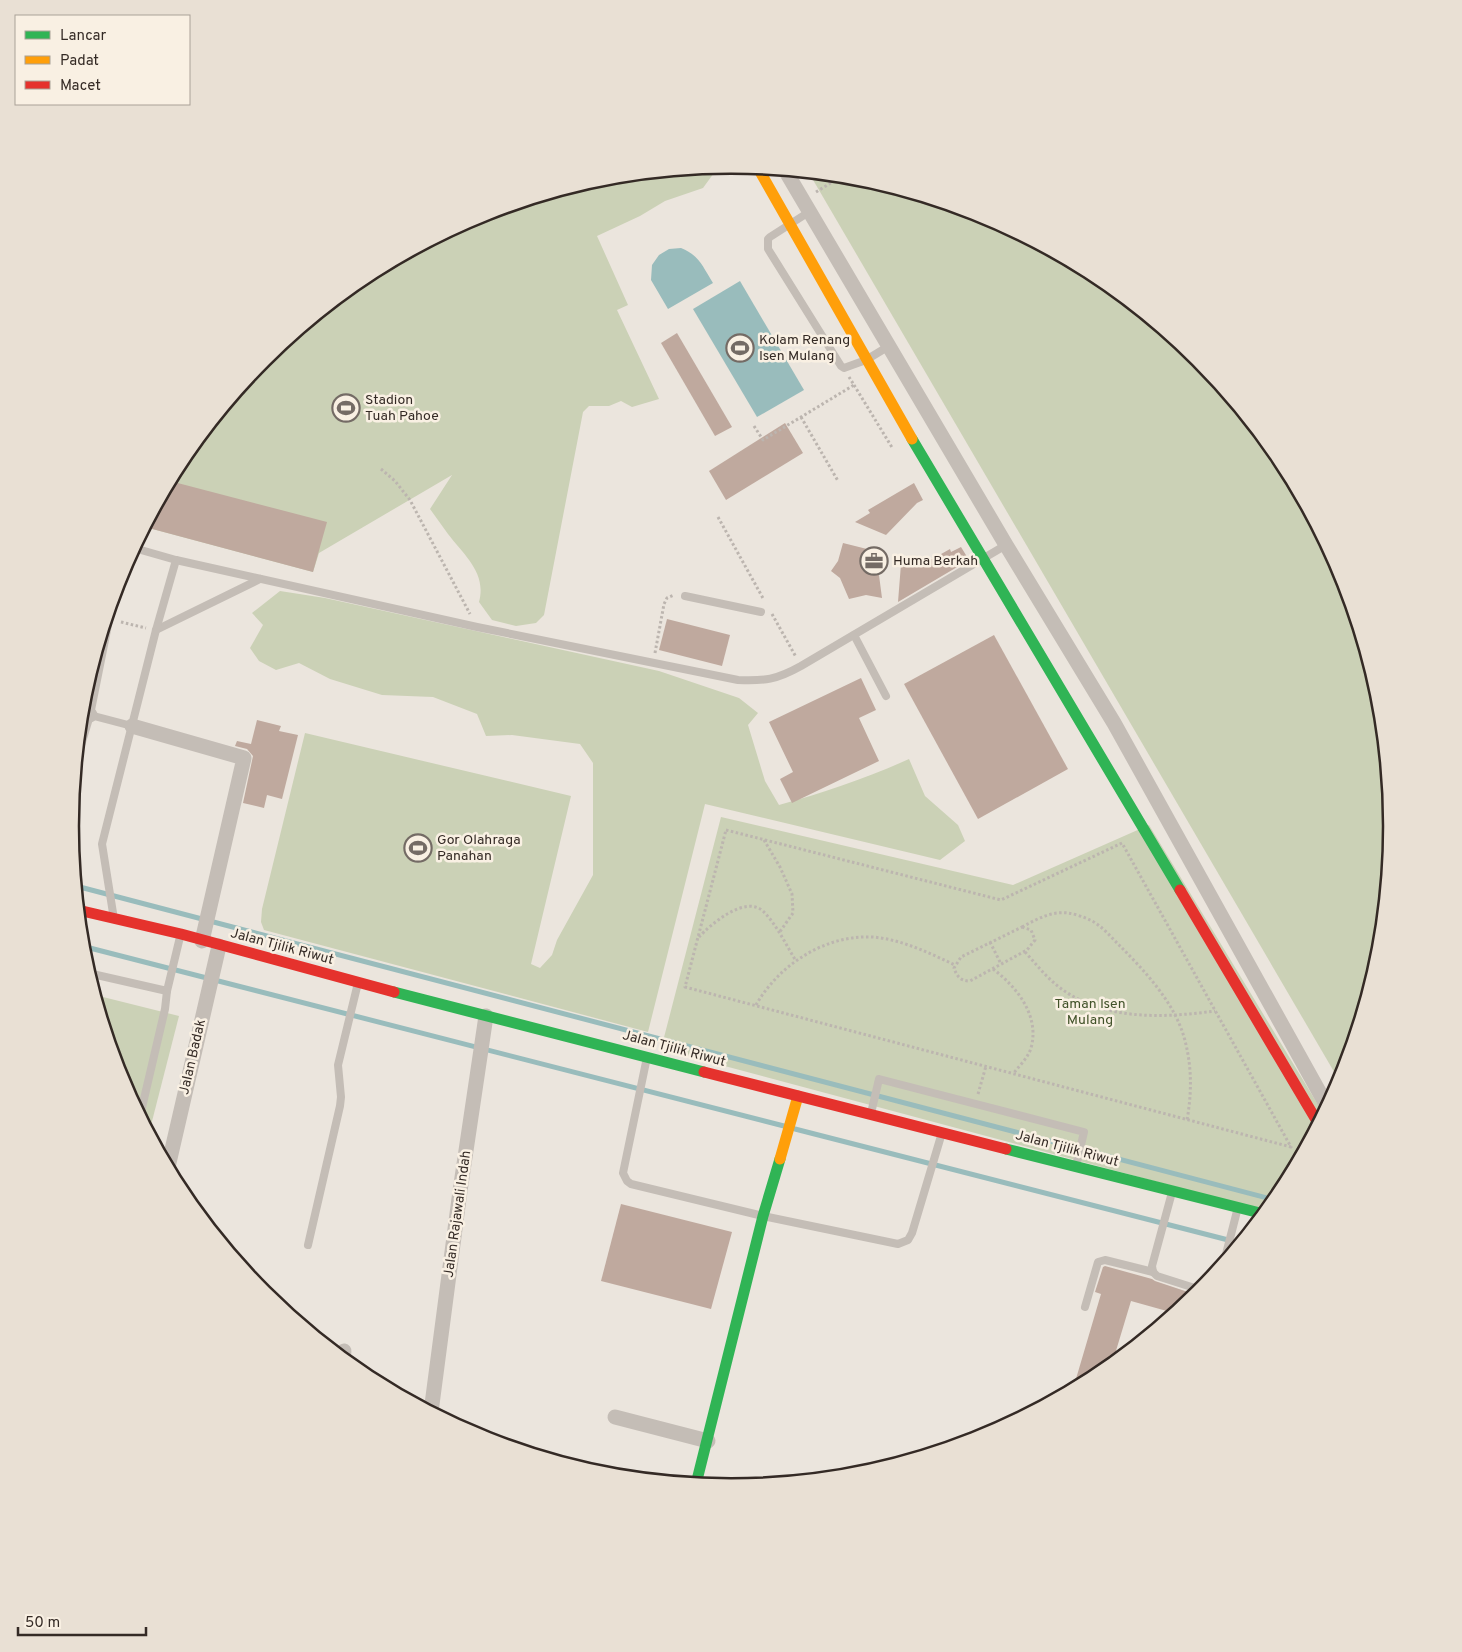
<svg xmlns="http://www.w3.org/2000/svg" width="1462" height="1652" viewBox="0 0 1462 1652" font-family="Overpass,sans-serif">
<rect width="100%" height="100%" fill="#ebe5dd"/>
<g fill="#cbd1b6">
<path d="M719 166 703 188 665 201 640 216 597 236 628 305 617 310 659 399 632 407 621 401 609 406H589L583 412 544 615 536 623 516 626 492 620 479 602C487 573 464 555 448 534 442 526 436 517 430 509L452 475 319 553 313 572 145 527 182 459 264 358 364 276 478 215 602 178Z"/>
<polygon points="809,173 860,178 984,215 1098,277 1199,359 1281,459 1342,573 1379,697 1392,826 1379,955 1340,1082"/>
<path d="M280 591 325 598 659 671 739 698 758 713 748 725 765 781 779 805C823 793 867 778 909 759L925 796 958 825 965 841 940 860 705 804 648 1032 264 930 261 922 262 909 305 733 571 796 531 964 540 968 552 955 557 940 593 875V763L580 744 512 735 486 736 477 714 433 697 382 695 330 679 299 663 276 670 259 661 250 648 263 625 252 613Z"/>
<polygon points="721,817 1013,885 1149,825 1323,1113 1280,1193 1266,1211 661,1049"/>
<polygon points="95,995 179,1016 149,1133 120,1079"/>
</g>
<g fill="#99bcbc">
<path d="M681 248C699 255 703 267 713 283L668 309 651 280 652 265 659 255 669 249Z"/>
<polygon points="740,281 804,390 757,417 693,309"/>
</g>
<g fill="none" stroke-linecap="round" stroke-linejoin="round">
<g stroke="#99bcbc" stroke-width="5">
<polyline points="76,886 1275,1200"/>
<polyline points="82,946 784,1126"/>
<polyline points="795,1129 1240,1243"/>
</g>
</g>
<g fill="#bfa99e">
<polygon points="677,333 732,427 715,436 661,343"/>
<polygon points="785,423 803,453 726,500 709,471"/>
<polygon points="170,481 327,522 313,572 145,527"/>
<polygon points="914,483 923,500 917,503 886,535 855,522 870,513 868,510"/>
<polygon points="843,543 871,550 864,557 877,560 882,598 866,595 849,599 840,578 831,571 838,561"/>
<polygon points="961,547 969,560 898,602 901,564 918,567 950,549 951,552"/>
<polygon points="667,619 730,635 722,666 659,650"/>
<polygon points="994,635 1068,769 978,819 904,684"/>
<polygon points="861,678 876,710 859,718 879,761 792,803 780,779 793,772 769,722"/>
<polygon points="257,720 281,726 279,731 298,735 282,799 267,795 264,808 243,803 253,756 247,749 235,746 237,741 251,744"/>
<polygon points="621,1204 732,1232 711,1309 601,1281"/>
<polygon points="1105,1266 1152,1279 1155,1281 1197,1295 1174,1313 1131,1301 1112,1364 1098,1376 1073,1389 1101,1294 1095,1292 1103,1267"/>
</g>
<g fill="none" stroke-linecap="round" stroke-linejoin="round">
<g stroke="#bcb5af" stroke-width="3" stroke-dasharray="2.5 2.5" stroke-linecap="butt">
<polyline points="816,192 842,176"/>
<polyline points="854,385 893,449"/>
<polyline points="801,417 838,481"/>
<polyline points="754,426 763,440 854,385 849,377"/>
<polyline points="381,469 395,481 410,500 470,614"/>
<polyline points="718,517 764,600"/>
<polyline points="772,614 796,657"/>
<polyline points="121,622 146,628"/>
<polyline points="655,653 664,604 667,598 674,595"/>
<polygon points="726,830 1001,900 1122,843 1291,1147 685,987"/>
<polyline points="764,840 780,867 792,894 793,913 779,933"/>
<path d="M1022 927C1037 919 1051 911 1068 913 1075 914 1084 917 1090 920 1101 925 1110 936 1119 945 1144 970 1174 1002 1184 1037 1192 1065 1192 1092 1187 1120"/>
<path d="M1022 927 1031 930 1035 940 1027 950 970 981C961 981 957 977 954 968L961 957Z"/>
<path d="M699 937C711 924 745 895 763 911 777 925 786 945 796 961"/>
<polyline points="990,942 1001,964"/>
<path d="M1025 952C1036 964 1046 977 1059 987 1103 1021 1163 1018 1215 1011"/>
<path d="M993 969C1017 987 1040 1016 1031 1048 1028 1058 1019 1066 1013 1074"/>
<path d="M756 1005C779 965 824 935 872 937 901 939 929 953 955 965"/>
<polyline points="978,1094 986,1066"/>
</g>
<g stroke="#c4bdb6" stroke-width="8">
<polyline points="809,212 770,237 768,239 768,249 841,366 844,368 866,360 889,346"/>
<path d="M134 548 176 560 477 627 738 680C765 681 776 680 801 666L1006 545"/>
<polyline points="685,596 761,612"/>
<polyline points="156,630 260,579"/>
<polyline points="854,635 886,696"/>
<polyline points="90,715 132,726"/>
<polyline points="76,762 90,715 114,595"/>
<polyline points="113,913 102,844 156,630 176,560"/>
<polyline points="88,973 167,991 165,1009 140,1116"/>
<polyline points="167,991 180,937"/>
<polyline points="646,1062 623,1173 627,1181 631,1184 763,1216 898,1244 908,1240 912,1233 941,1136"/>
<polyline points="872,1109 879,1079 1084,1132 1077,1162"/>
<polyline points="1171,1196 1152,1266 1153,1272 1157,1276 1201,1290"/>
<polyline points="308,1245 340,1106 341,1097 338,1065 357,987"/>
<polyline points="1224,1262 1237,1211"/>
<polyline points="1085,1307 1098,1262 1105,1260 1153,1272"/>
</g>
<g stroke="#c4bdb6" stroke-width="15">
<polyline points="785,170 1006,545 1114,723 1327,1106"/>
<polyline points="81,714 90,715"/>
<polyline points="132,726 244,758 202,941"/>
<polyline points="168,1167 219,946"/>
<polyline points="343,1358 344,1351"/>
<polyline points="431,1412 460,1191 486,1016"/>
<polyline points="615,1417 708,1441"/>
</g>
<g stroke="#30b455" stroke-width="11">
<polyline points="912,439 1180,890"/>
<polyline points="394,992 704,1072"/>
<polyline points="1006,1149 1264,1214"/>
<polyline points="696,1484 763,1216 780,1159"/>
</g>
<g stroke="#ff9f0a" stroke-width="11">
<polyline points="758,168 912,439"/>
<polyline points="780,1159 798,1096"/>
</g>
<g stroke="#e5322d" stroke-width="11">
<polyline points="1180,890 1318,1123"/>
<polyline points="78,910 181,934 394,992"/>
<polyline points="704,1072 1006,1149"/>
</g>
</g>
<defs>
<g id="stadium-ring" transform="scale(1.4375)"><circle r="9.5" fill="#f9f0e3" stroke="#746b65" stroke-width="1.5"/><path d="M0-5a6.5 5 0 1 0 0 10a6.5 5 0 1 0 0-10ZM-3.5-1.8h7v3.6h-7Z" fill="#746b65"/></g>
<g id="office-ring" transform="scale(1.4375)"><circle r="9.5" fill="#f9f0e3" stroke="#746b65" stroke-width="1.5"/><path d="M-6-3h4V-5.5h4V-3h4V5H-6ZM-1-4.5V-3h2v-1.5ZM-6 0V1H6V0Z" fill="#746b65"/></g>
</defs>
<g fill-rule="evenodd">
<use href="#stadium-ring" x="740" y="348"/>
<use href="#stadium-ring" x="346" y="408"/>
<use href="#office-ring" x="874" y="561"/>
<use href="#stadium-ring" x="418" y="848"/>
</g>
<g text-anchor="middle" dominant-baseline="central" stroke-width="5" stroke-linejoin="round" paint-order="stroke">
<g font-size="14" fill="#342a25" stroke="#f9f0e3" text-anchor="start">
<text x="759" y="340">Kolam Renang<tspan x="759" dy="16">Isen Mulang</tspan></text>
<text x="365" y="400">Stadion<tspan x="365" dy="16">Tuah Pahoe</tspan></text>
<text x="893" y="561">Huma Berkah</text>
<text x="437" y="840">Gor Olahraga<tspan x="437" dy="16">Panahan</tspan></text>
</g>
<g font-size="14" fill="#342a25" stroke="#f9f0e3">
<text transform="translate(282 947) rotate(15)">Jalan Tjilik Riwut</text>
<text transform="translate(674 1049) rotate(15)">Jalan Tjilik Riwut</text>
<text transform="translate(193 1057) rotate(-77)">Jalan Badak</text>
<text transform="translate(1067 1149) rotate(15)">Jalan Tjilik Riwut</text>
<text transform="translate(458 1214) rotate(-82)">Jalan Rajawali Indah</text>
</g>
<g font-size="14" fill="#415229" stroke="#f9f0e3">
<text x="1090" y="1004">Taman Isen<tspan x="1090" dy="16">Mulang</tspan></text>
</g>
</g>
<path d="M0 0H1462V1652H0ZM79 826a652 652 0 1 1 1304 0a652 652 0 1 1-1304 0Z" fill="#e9e0d4" fill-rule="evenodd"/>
<path fill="none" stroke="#342a25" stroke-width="2.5" d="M79 826a652 652 0 1 1 1304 0a652 652 0 1 1-1304 0Z"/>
<rect x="15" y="15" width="175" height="90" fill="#f9f0e3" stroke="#aaa197"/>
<rect x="25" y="31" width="25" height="8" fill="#30b455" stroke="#aaa197"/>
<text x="60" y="40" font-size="15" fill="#342a25">Lancar</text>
<rect x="25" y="56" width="25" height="8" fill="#ff9f0a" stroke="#aaa197"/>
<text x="60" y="65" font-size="15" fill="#342a25">Padat</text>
<rect x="25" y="81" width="25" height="8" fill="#e5322d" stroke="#aaa197"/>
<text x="60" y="90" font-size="15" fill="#342a25">Macet</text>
<path d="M18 1627v8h128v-8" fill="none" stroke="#342a25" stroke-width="2.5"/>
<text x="25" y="1627" font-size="15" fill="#342a25" stroke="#f9f0e3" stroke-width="4" paint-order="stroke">50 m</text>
</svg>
